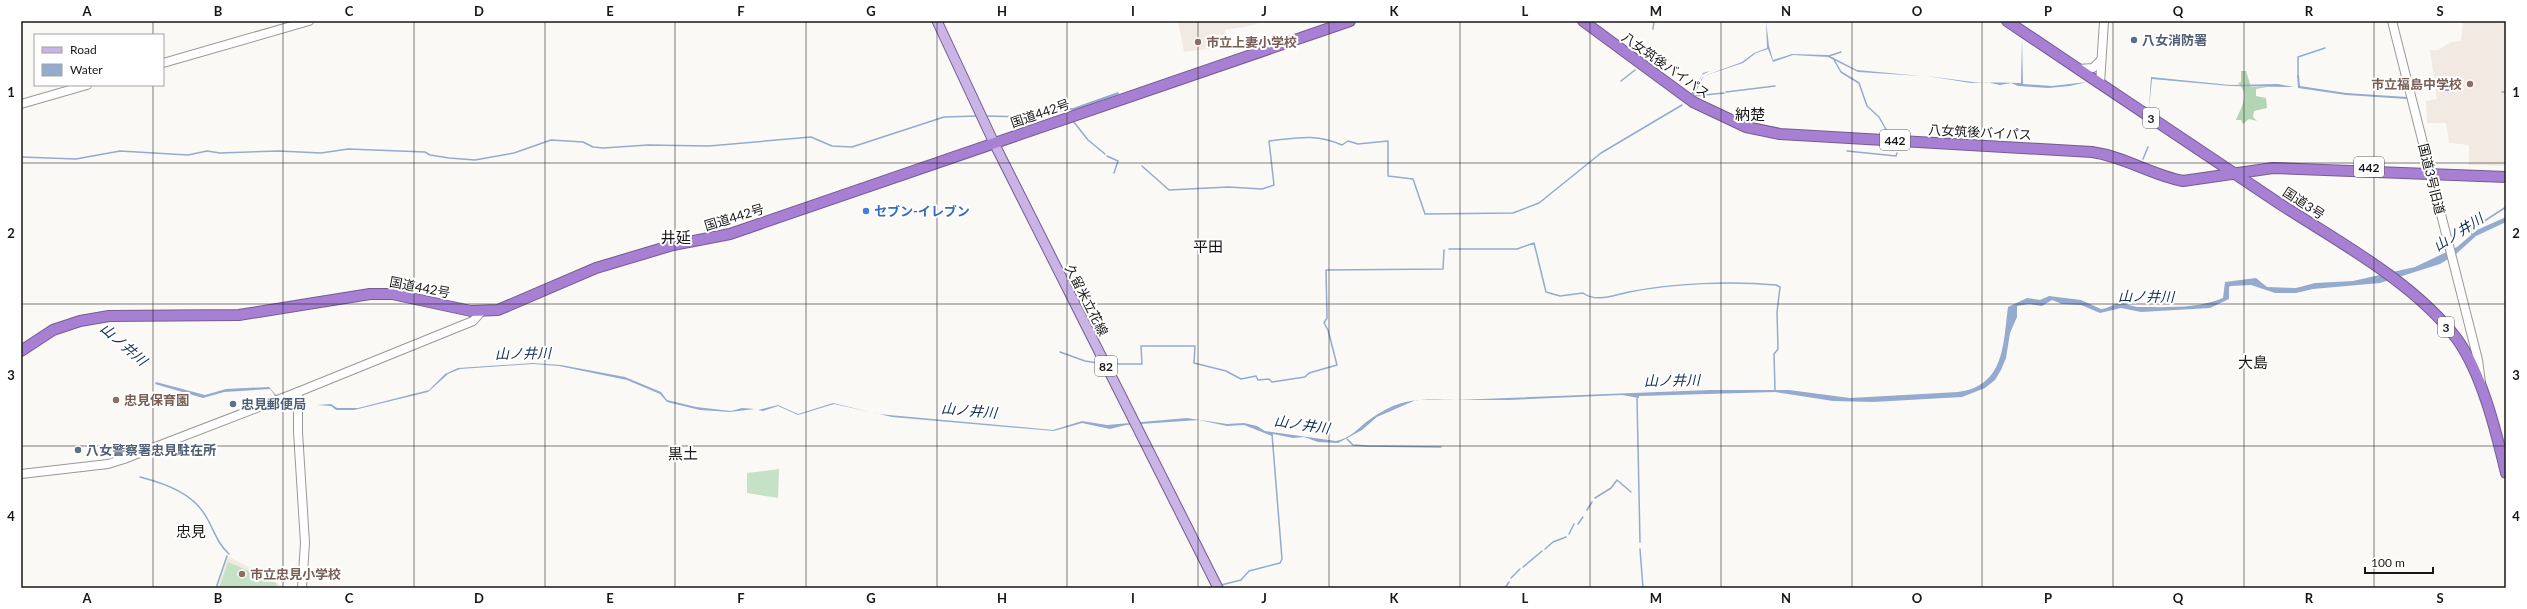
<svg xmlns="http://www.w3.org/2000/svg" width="2527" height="609" viewBox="0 0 2527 609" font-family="Lato,'Noto Sans JP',sans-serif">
<rect width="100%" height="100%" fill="#fbf9f6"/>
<g fill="#f2eae2">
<polygon points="1178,21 1264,21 1250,26 1225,30 1225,34 1214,35 1214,48 1184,52"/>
<polygon points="2463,21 2495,21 2506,24 2506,166 2469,165 2469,145 2449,143 2446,123 2427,123 2426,101 2437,99 2430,50 2438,50 2451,42 2461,41"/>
<polygon points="229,557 267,576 285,588 217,588 226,558"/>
</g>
<g fill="#c5e1c6">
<polygon points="779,469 778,498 747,493 747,473"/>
<polygon points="228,562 276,583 278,588 219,588"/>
</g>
<path fill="#b3d5b4" d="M2241 71H2246L2251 87H2267L2256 89V96L2266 98 2267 108 2254 111 2253 117 2257 121 2249 119 2243 124 2241 120H2236C2241 108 2250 94 2238 83L2241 82Z"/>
<g fill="#94aace">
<polygon points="1766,21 1769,46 1773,60 1792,54 1828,55 1857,70 1921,76 1858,72 1828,57 1793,55 1773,62 1768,49 1756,53 1743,63 1704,76 1694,95 1691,94 1703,73 1710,71 1702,75 1697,85 1704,76 1742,62 1754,53 1767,48"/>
<polygon points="2022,38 2023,84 2052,86 2087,82 2070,86 2048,88 2018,86 2011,83 2000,85 1986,82 1971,83 1927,76 1973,82 2021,83"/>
<polygon points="2297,75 2299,75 2300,86 2346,93 2407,97 2407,99 2346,95 2298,88"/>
<polygon points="2151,77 2230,85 2278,84 2294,87 2230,86 2152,79 2149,109"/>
<rect x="2439" y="79" width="17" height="12"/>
<polygon points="1118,92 1119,94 1074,110 1056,109 1068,111 1055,110 1065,112 1052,111 1030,118 1051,108 1073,108"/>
<path d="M2506 217V222L2476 236 2455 255 2440 264 2380 283 2313 289 2296 293H2275L2251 285 2231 286 2229 287V299L2210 308 2141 312 2121 308 2100 313 2081 305 2062 304 2052 300 2042 306 2029 304 2017 306V317L2010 333 2006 358 2001 370 1995 380 1985 388 1962 397 1873 402 1833 401 1775 392 1639 396V398L1622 395 1509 400H1416L1377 417 1362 430 1338 443 1318 442 1304 437 1293 438 1273 434 1272 436 1244 425 1227 426 1199 420 1126 425 1110 429 1082 423 1054 431 892 417 834 404 798 415 778 406 763 411 758 410 778 405 798 414 833 403 878 414 1053 430 1082 421 1107 425 1187 418 1227 424 1244 423 1257 426 1265 431 1336 441C1350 439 1359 427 1369 420 1401 397 1418 399 1456 400L1710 390H1789L1850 398 1958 392C2005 386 2003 344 2008 307L2027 298 2040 300 2049 296 2081 300 2101 309C2108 309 2113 304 2119 303 2125 303 2131 306 2137 307 2166 307 2197 309 2223 298L2225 282 2256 278 2267 287 2296 288 2315 283 2353 281 2415 267 2457 247 2477 230Z"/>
<polygon points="533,363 561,365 625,377 661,392 667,400 696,407 731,411 742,408 755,409 730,412 700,410 667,402 660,394 627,380 559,366 533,364 460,369 448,374 428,392 354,410 336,410 331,406 317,405 331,404 337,408 358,408 429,390 445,374 458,368"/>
<polygon points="156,382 205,395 226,389 269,387 282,402 294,402 280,402 270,389 224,392 203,398 155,384"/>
</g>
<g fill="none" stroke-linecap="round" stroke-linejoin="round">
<g stroke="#94aace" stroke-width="1.5">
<polyline points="1653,29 1654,21"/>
<polyline points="1829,56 1841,52"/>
<polyline points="1833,58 1841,72 1859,83 1867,106 1879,117 1888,133"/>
<polyline points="2298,77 2298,57 2325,48"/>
<polyline points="1621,81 1635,70"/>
<polyline points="1726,92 1775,86"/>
<polyline points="2502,92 2506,92"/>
<polyline points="1694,96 1724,93"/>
<polyline points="985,116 1031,117"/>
<polyline points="1073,121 1088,140 1105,154"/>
<polyline points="1847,151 1896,156 1897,153"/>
<polyline points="1107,156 1118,161 1114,173"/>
<polyline points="21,157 76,159 120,151 188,155 207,151 220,153 279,151 321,153 348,149 425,152 430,155 449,158 475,160 514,153 551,140 583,142 593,147 603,148 648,145 709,146 811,137 832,146 852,147 944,117 977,116"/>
<polyline points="2143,159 2148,147"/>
<path d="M1142 166 1169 190 1228 187 1262 189 1274 185 1269 141C1297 138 1315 133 1342 145L1348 141 1358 144 1388 141V176L1413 179 1425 214 1513 213 1539 203 1601 153 1682 105"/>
<polyline points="2472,234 2469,231 2506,207"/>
<path d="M1449 249H1517L1534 243 1546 292 1560 296 1583 293C1597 303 1613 295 1629 292 1674 283 1731 281 1776 285L1780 287 1777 312 1778 349 1774 354 1775 390"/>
<polyline points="1060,352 1085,361 1098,363"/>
<polyline points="1111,364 1142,364 1141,346 1195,346 1194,363 1226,371 1241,379 1256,376 1258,380 1269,379 1272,382 1305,377 1309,373 1337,365 1328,330 1324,323 1327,318 1326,270 1443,269 1444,250"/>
<polyline points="1637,398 1640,542"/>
<polyline points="1347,439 1353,445 1367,446 1441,447"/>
<path d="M140 477C167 484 195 494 208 520 215 533 218 544 229 554"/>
<polyline points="1595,498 1611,488 1617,480 1631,492"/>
<polyline points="1587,510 1592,502"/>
<polyline points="1578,524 1583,517"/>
<polyline points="1569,534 1574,524"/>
<polyline points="1545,549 1553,542 1566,537"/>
<polyline points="1640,549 1643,588"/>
<polyline points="1523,567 1542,551"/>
<polyline points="1511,578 1520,569"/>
<polyline points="1221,585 1241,580 1249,571 1280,563 1282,559 1272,434"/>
<polyline points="216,588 227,556"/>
<polyline points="1505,588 1509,582"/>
<polyline points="1870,588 1874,588"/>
</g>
<g stroke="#9b9997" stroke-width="10">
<g id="secondary">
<polyline points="2392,21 2478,360 2481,383"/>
<polyline points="163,63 309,21"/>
<polyline points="2078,69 2093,68 2101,60"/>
<polyline points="2100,84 2104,21"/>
<polyline points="21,104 87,85"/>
<polyline points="298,392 298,432 305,543 302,588"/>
<polyline points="21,474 108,464 124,459 298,392 473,321 481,312"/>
</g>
</g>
<g stroke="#755b92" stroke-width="11">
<polyline id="primary" points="937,21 994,143 1218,588"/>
</g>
<g stroke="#755b92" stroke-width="12">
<g id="highway">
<path d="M1583 21 1693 102 1746 127 1780 134 2092 152C2126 157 2151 175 2183 181L2273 168 2506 177"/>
<path d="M2007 21C2098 82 2189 144 2280 204 2339 242 2415 283 2457 339 2482 374 2496 431 2506 473"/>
<polyline points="21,351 53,330 80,321 109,316 239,315 370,294 392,294 471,311 498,310 596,268 673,245 730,234 1350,21"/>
</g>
</g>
<use href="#secondary" stroke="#fff" stroke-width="8"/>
<use href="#primary" stroke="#cab3e5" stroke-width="9"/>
<use href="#highway" stroke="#a780d4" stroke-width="10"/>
</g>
<path fill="none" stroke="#181716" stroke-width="1" stroke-opacity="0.55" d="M153 21V35M283 21V588M414 21V588M545 21V588M675 21V588M806 21V588M937 21V588M1067 21V588M1198 21V588M1329 21V588M1460 21V588M1590 21V588M1721 21V588M1852 21V588M1982 21V588M2113 21V588M2244 21V588M2374 21V588M153 85V588M21 163H2506M21 304H2506M21 446H2506"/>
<g fill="#5c6f8a" stroke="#fff" stroke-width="1.5">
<circle cx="2134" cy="40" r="4"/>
<circle cx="233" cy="404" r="4"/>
<circle cx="78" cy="450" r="4"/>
</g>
<g fill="#8d6e63" stroke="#fff" stroke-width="1.5">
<circle cx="1198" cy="42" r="4"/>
<circle cx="2470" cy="84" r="4"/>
<circle cx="116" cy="400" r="4"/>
<circle cx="242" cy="574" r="4"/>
</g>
<circle fill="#3f7fe0" stroke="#fff" stroke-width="1.5" cx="866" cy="211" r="4"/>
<g text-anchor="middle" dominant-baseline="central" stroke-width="4" stroke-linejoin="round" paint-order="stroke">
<g fill="#fff" stroke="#5d5d5c" stroke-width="1">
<rect x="2143" y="108" width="16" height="20" rx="3"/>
<rect x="1880" y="130" width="30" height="20" rx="3"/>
<rect x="2354" y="157" width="30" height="20" rx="3"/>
<rect x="2438" y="317" width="16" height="20" rx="3"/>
<rect x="1095" y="356" width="22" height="20" rx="3"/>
</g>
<g font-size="12" font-weight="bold" fill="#181716">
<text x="2151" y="118">3</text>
<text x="1895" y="140">442</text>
<text x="2369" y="167">442</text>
<text x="2446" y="327">3</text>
<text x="1106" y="366">82</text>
</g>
<g font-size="13" font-weight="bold" fill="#4e5e75" stroke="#fff" text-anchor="start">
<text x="2142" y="40">八女消防署</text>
<text x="241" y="404">忠見郵便局</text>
<text x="86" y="450">八女警察署忠見駐在所</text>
</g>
<g font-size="13" font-weight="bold" fill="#785e54" stroke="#fff" text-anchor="start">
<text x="1206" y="42">市立上妻小学校</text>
<text x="2462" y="84" text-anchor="end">市立福島中学校</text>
<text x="124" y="400">忠見保育園</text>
<text x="250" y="574">市立忠見小学校</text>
</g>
<g font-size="13" fill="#181716" stroke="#fff">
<text transform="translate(1666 65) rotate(35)">八女筑後バイパス</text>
<text transform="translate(1040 113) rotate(-19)">国道442号</text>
<text transform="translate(1980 132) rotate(3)">八女筑後バイパス</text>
<text transform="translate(2432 179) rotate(76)">国道3号旧道</text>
<text transform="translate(2304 203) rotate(33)">国道3号</text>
<text transform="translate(734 217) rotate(-17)">国道442号</text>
<text transform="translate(420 287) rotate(11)">国道442号</text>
<text transform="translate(1087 300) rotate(63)">久留米立花線</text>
</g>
<g font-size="13" font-weight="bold" fill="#366cbe" stroke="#fff" text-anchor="start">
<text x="874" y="211">セブン-イレブン</text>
</g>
<g font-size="14" font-style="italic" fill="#102c58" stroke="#fff">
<text transform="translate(2458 232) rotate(-33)">山ノ井川</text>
<text transform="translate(2146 296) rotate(1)">山ノ井川</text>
<text transform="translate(124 344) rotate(41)">山ノ井川</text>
<text transform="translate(523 353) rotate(-1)">山ノ井川</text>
<text transform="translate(1672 380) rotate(-1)">山ノ井川</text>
<text transform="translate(969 410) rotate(5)">山ノ井川</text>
<text transform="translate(1302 424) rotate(8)">山ノ井川</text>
</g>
<g font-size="15" fill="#181716" stroke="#fff">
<text x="1750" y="114">納楚</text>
<text x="676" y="237">井延</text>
<text x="1208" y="246">平田</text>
<text x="2253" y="362">大島</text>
<text x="683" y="453">黒土</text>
<text x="191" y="531">忠見</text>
</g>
</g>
<rect width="2527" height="609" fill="none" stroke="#ffffff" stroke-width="44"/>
<rect x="34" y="34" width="130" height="52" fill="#ffffff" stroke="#a3a2a2"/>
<rect x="42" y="47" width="20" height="6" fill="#cab3e5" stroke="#a3a2a2"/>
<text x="70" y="54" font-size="12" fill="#181716">Road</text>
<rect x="42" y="64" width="20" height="12" fill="#94aace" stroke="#a3a2a2"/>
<text x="70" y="74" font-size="12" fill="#181716">Water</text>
<path d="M2365 567v6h68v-6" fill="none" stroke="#181716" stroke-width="2"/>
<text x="2371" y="567" font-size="12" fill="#181716" stroke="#ffffff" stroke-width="3" paint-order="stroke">100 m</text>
<rect x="22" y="22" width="2483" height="565" fill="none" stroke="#181716" stroke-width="1.5"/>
<g font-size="13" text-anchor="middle" font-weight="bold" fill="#181716">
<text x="87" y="16">A</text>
<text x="218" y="16">B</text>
<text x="349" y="16">C</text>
<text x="479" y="16">D</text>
<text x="610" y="16">E</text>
<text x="741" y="16">F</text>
<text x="871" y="16">G</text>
<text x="1002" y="16">H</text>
<text x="1133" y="16">I</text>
<text x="1264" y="16">J</text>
<text x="1394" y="16">K</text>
<text x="1525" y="16">L</text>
<text x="1656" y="16">M</text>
<text x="1786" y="16">N</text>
<text x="1917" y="16">O</text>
<text x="2048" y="16">P</text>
<text x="2178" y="16">Q</text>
<text x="2309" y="16">R</text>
<text x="2440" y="16">S</text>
<text x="11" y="97">1</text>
<text x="2516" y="97">1</text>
<text x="11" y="238">2</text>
<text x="2516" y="238">2</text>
<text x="11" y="380">3</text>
<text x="2516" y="380">3</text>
<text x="11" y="521">4</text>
<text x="2516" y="521">4</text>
<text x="87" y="603">A</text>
<text x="218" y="603">B</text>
<text x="349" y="603">C</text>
<text x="479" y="603">D</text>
<text x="610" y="603">E</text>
<text x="741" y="603">F</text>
<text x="871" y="603">G</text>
<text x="1002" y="603">H</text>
<text x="1133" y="603">I</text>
<text x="1264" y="603">J</text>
<text x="1394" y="603">K</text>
<text x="1525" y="603">L</text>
<text x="1656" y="603">M</text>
<text x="1786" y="603">N</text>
<text x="1917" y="603">O</text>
<text x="2048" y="603">P</text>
<text x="2178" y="603">Q</text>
<text x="2309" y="603">R</text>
<text x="2440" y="603">S</text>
</g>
</svg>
